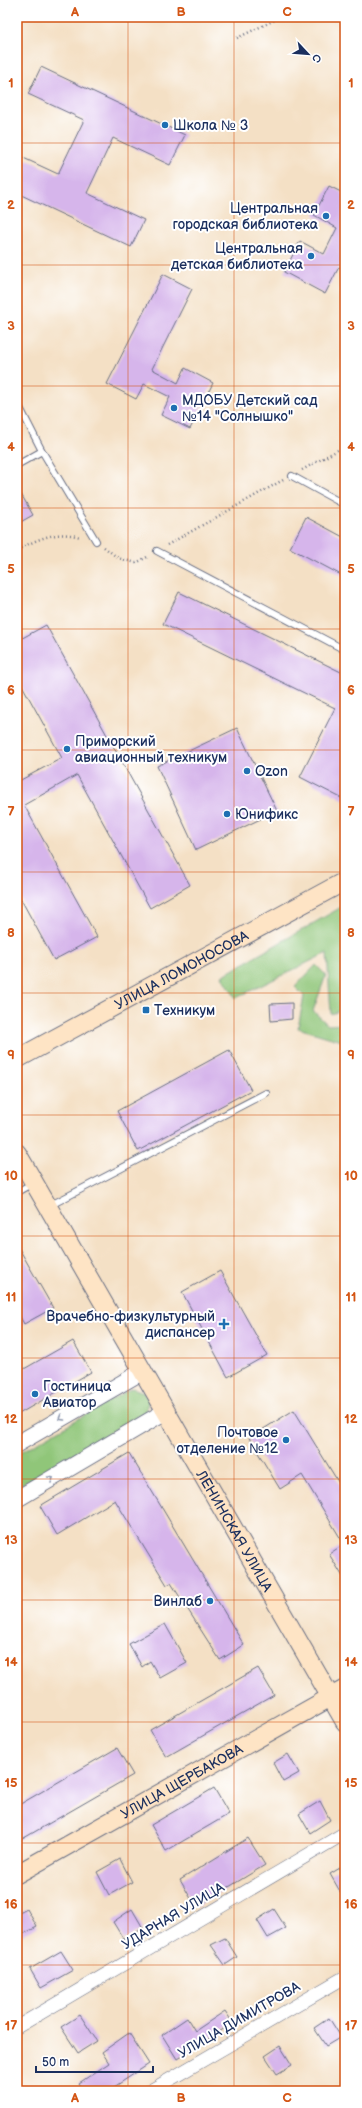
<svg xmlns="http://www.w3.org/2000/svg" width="362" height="2108" viewBox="0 0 362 2108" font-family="'Balsamiq Sans',sans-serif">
<rect width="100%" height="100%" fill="#fff"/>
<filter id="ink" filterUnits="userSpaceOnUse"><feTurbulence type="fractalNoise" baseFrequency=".025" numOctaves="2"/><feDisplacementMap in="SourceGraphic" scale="8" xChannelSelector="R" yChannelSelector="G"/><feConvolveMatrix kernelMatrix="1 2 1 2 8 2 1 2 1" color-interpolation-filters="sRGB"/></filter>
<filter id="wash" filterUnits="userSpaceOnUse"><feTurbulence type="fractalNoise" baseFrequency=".012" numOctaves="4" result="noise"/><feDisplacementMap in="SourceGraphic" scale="16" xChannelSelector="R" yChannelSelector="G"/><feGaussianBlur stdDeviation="0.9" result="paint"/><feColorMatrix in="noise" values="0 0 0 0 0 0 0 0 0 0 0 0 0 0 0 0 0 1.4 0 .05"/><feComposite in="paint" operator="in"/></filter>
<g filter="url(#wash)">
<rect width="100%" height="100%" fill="#f4e0c5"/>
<g fill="#90c679" stroke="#567a6c">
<polygon points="345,905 345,1009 331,1014 327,953 236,998 222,976"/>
<polygon points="316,965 326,975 313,1011 328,1025 345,1024 345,1042 298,1028 304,996 295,987"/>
<polygon points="132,1388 144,1392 149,1400 145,1412 17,1487 17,1454"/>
</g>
<g id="blocks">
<g fill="#d6b5eb">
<polygon points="41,67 185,135 170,165 113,138 87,193 144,220 131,247 17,193 17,155 58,174 84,120 28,94"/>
<polygon points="329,186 345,194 345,270 339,267 325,294 284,272 300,241 324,254 337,228 314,215"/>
<polygon points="163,274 192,289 152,369 178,383 185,368 213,383 190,429 161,415 170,397 144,384 136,399 107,384"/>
<polygon points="17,487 33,515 17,524"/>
<polygon points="306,517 345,538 345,577 290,548"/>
<polygon points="179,592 345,674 345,800 300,777 335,708 163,624"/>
<polygon points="46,625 190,885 150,908 77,775 24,805 97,937 54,960 17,892 17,782 62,758 17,676 17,641"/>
<polygon points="237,728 277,811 196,850 157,766"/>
<polygon points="292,1003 292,1019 271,1021 270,1004"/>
<polygon points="229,1050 251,1090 138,1151 117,1111"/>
<polygon points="17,1245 53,1308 24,1324 17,1311"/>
<polygon points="220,1271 267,1355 228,1377 182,1292"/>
<polygon points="73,1341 91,1372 17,1415 17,1373"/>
<polygon points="294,1410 345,1493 345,1580 329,1554 344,1544 302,1475 280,1489 249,1438"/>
<polygon points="129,1453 244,1645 220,1660 171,1583 167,1585 115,1500 57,1535 40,1506"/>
<polygon points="165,1624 187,1663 160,1678 150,1661 142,1667 129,1644"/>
<polygon points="258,1668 274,1695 166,1757 150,1730"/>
<polygon points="117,1748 133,1775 17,1842 17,1806"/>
<polygon points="288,1754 299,1773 283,1782 273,1763"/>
<polygon points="214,1788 229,1814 166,1851 151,1825"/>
<polygon points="320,1801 330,1820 310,1833 299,1814"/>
<polygon points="248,1838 265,1865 196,1907 180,1880"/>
<polygon points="120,1859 132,1882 109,1895 97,1872"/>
<polygon points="345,1865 345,1900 330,1874"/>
<polygon points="27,1909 37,1927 17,1937 17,1914"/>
<polygon points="132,1909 143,1928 124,1940 113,1922"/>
<polygon points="274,1909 286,1928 268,1938 257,1920"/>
<polygon points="225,1938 237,1957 225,1965 211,1945"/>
<polygon points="61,1951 73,1970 41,1988 30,1969"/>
<polygon points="225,2011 233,2023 177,2059 162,2035 187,2018 195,2031"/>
<polygon points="80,2015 97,2041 78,2053 61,2027"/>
<polygon points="329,2018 341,2037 326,2046 314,2028"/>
<polygon points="129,2033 149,2064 108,2091 84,2091 79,2083 109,2063 102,2052"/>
<polygon points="280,2046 292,2065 277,2074 265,2056"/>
</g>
</g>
</g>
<g filter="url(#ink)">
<use href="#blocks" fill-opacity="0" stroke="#676d82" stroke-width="1"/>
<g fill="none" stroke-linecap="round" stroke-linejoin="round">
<g stroke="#676d82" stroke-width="8">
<g id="service">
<polyline points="17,402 42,451 96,541"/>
<polyline points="17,465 42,451"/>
<polyline points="292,476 345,505"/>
<polyline points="157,551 345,650"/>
<polyline points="17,1192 33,1183"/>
<polyline points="49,1206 266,1093"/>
</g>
</g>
<g stroke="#676d82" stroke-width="14">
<g id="minor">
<polyline points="17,2027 345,1833"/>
<polyline points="150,2091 345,1977"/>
</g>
</g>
<g stroke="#676d82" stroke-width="18">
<g id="tertiary">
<polyline points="17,1444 143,1371"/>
<polyline points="17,1499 166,1411"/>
</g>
</g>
<g stroke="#676d82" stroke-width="20">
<g id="secondary">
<path id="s1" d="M17 1059 345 881"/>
<path id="s2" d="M17 1153 345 1722"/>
<path id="s3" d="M17 1874 345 1689"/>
</g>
</g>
<g stroke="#676d82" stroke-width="2.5" stroke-dasharray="1 3" stroke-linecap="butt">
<polyline points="237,38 281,17"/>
<polyline points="302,470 345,446"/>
<polyline points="167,545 283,480"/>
<polyline points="104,547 118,558 136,563 149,556"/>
<path d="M17 550C38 539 56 530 80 537"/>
</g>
<use href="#service" stroke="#fff" stroke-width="6"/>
<use href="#minor" stroke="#fff" stroke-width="13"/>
<use href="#tertiary" stroke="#fff" stroke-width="16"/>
<use href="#secondary" stroke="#fee4c5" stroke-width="18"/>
</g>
<defs><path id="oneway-chevron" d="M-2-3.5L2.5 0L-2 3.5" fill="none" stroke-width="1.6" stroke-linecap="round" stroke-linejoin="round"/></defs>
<g stroke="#8d97ae">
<use href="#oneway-chevron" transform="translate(61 1418) rotate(150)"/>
<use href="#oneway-chevron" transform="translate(51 1479) rotate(-30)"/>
</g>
</g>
<path fill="none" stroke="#d45514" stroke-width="1" stroke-opacity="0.55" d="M128 17V2091M234 17V2091M17 143H345M17 265H345M17 386H345M17 508H345M17 629H345M17 750H345M17 872H345M17 993H345M17 1115H345M17 1236H345M17 1358H345M17 1479H345M17 1600H345M17 1722H345M17 1843H345M17 1965H345"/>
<g fill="#1f6fb2" stroke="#fff" stroke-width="1.5">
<circle cx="165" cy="125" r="4"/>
<circle cx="326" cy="216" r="4"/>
<circle cx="311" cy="256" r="4"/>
<circle cx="174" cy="408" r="4"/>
<circle cx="67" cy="749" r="4"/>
<circle cx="247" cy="771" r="4"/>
<circle cx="227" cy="814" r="4"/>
<rect x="142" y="1006" width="8" height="8" rx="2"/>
<path d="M222 1318h4v4h4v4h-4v4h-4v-4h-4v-4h4z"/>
<circle cx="35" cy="1394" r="4"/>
<circle cx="286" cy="1440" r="4"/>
<circle cx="210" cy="1601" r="4"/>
</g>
<g text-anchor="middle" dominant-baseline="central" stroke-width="4" stroke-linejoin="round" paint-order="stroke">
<g font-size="14" fill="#1b2f5e" stroke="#fff" text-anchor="start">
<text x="173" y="125">Школа № 3</text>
<text x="318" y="208" text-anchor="end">Центральная<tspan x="318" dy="16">городская библиотека</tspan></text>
<text x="303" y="248" text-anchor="end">Центральная<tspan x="303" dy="16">детская библиотека</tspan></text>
<text x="182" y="400">МДОБУ Детский сад<tspan x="182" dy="16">№14 "Солнышко"</tspan></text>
<text x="75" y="741">Приморский<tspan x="75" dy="16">авиационный техникум</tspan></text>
<text x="255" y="771">Ozon</text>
<text x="235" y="814">Юнификс</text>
<text x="154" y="1010">Техникум</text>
<text x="215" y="1316" text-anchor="end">Врачебно-физкультурный<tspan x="215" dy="16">диспансер</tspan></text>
<text x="43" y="1386">Гостиница<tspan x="43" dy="16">Авиатор</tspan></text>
<text x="278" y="1432" text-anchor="end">Почтовое<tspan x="278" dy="16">отделение №12</tspan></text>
<text x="202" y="1601" text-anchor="end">Винлаб</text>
</g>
<g font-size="14" fill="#1b2f5e" stroke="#fff">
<text stroke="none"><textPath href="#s1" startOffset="187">УЛИЦА ЛОМОНОСОВА</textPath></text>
<text stroke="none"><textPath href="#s2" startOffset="436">ЛЕНИНСКАЯ УЛИЦА</textPath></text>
<text stroke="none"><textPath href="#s3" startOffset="189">УЛИЦА ЩЕРБАКОВА</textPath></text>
<text transform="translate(173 1916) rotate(-31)">УДАРНАЯ УЛИЦА</text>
<text transform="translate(239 2020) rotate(-30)">УЛИЦА ДИМИТРОВА</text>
</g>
</g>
<rect width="362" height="2108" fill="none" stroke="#fff" stroke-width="44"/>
<g transform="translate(308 54) rotate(116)" stroke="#ffffff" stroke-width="3" paint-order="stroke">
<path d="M0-3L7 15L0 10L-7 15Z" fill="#1b2f5e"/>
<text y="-6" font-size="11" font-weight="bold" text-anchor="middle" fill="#1b2f5e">С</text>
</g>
<path d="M36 2066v6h117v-6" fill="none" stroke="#1b2f5e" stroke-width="2"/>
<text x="42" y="2066" font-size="12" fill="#1b2f5e" stroke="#ffffff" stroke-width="3" paint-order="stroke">50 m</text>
<rect x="22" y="22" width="318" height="2064" fill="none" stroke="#d45514" stroke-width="1.5"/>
<g font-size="13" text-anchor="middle" font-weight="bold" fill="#d45514">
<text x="75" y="16">A</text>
<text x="181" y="16">B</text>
<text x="287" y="16">C</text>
<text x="11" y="87">1</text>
<text x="351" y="87">1</text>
<text x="11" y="209">2</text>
<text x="351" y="209">2</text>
<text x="11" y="330">3</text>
<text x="351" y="330">3</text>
<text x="11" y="451">4</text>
<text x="351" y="451">4</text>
<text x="11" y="573">5</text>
<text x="351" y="573">5</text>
<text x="11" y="694">6</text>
<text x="351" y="694">6</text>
<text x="11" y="816">7</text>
<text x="351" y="816">7</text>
<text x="11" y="937">8</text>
<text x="351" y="937">8</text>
<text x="11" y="1059">9</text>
<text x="351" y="1059">9</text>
<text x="11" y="1180">10</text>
<text x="351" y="1180">10</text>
<text x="11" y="1301">11</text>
<text x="351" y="1301">11</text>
<text x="11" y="1423">12</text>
<text x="351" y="1423">12</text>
<text x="11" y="1544">13</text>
<text x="351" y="1544">13</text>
<text x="11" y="1666">14</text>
<text x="351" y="1666">14</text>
<text x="11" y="1787">15</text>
<text x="351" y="1787">15</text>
<text x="11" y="1908">16</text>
<text x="351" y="1908">16</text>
<text x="11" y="2030">17</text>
<text x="351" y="2030">17</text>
<text x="75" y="2102">A</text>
<text x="181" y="2102">B</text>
<text x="287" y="2102">C</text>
</g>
</svg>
